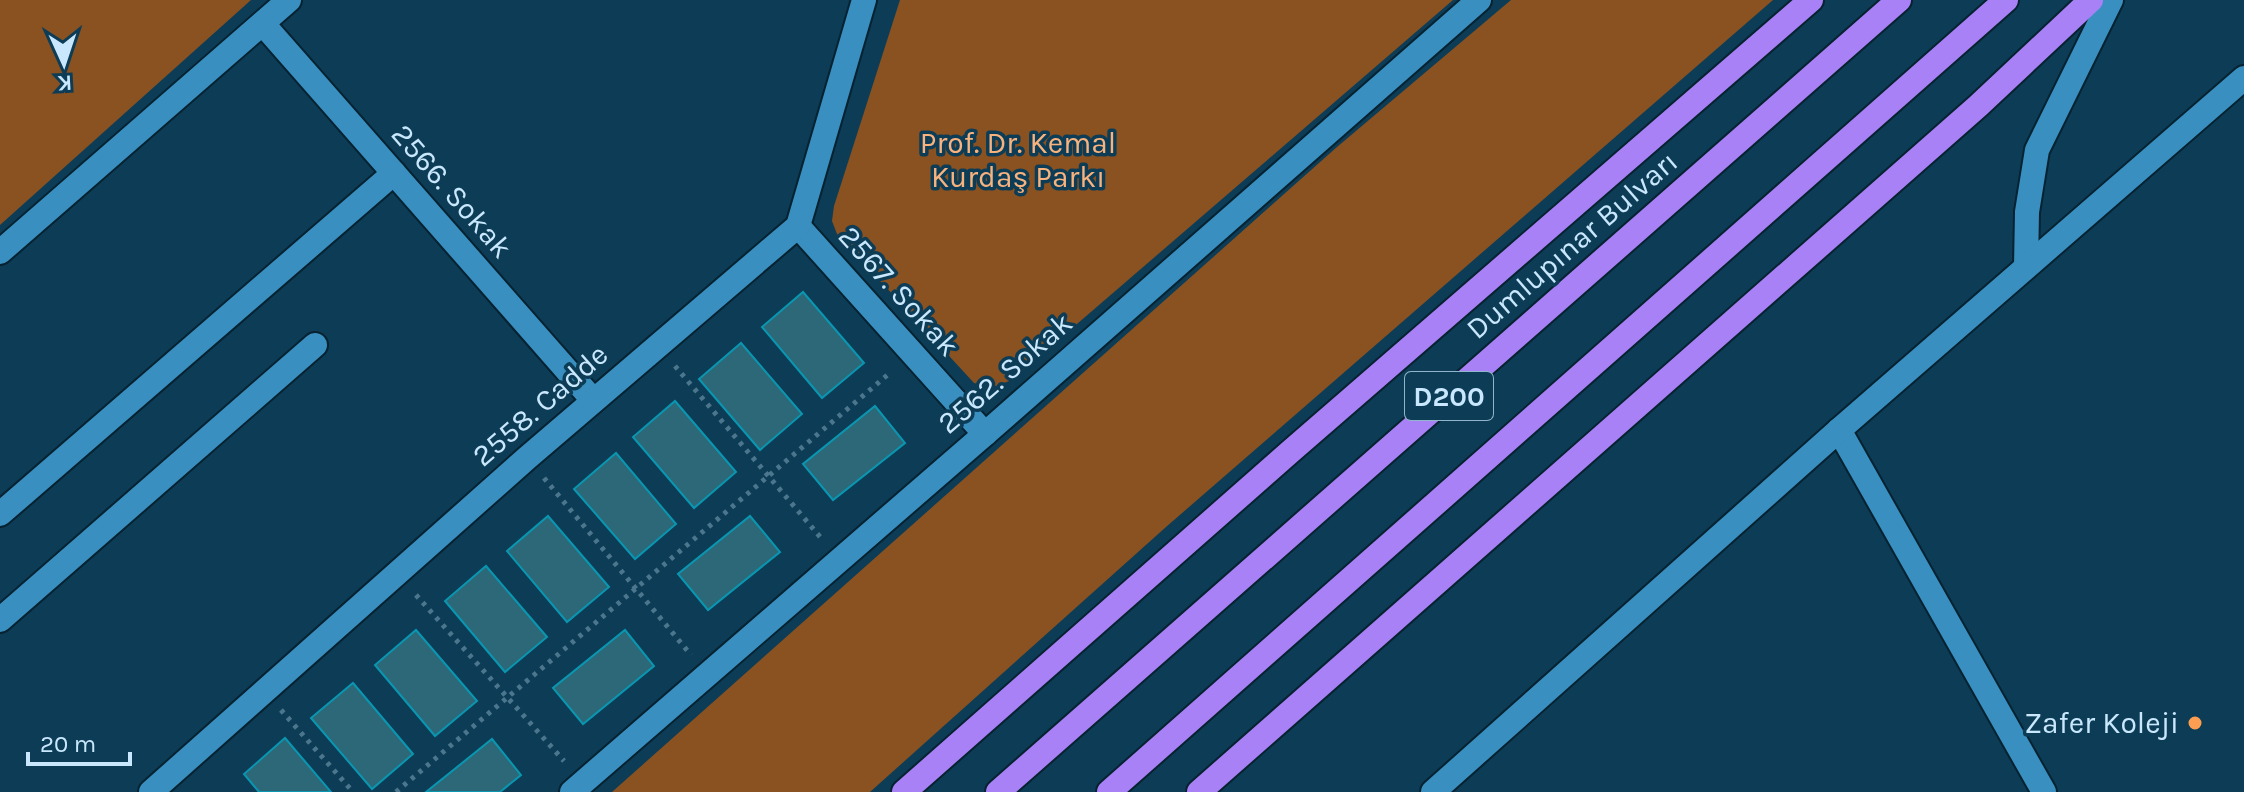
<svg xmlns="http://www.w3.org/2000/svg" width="2244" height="792" viewBox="0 0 2244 792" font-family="Karla,sans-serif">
<rect width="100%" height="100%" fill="#0d3d56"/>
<g fill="#8a5121">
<polygon points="0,0 251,0 0,225"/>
<polygon points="900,0 1453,0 1012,380 993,387 974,383 837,234 832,221 834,206"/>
<polygon points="1511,0 1773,0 1166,527 870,792 612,792 1337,147"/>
</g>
<g fill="#2c6877" stroke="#0a96b1" stroke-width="2">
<polygon points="803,292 864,363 822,398 762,327"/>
<polygon points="741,343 802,414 760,450 699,379"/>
<polygon points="675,401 736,472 694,508 633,437"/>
<polygon points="875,406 905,443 833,500 803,464"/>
<polygon points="616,453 676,524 635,559 574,489"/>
<polygon points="548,516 609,587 567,622 507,551"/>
<polygon points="750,516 780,552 708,610 678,574"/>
<polygon points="486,566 547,637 505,672 445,601"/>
<polygon points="416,630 477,701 435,736 375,665"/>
<polygon points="625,630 654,666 583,724 553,688"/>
<polygon points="353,683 413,754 372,789 311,718"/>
<polygon points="285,738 331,792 259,792 244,774"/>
<polygon points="492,739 521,775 500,792 426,792"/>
</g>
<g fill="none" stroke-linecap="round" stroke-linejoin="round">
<g stroke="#072231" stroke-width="28">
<g id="street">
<polyline points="263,24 593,400"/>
<polyline points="798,226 985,434"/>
<polyline points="0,252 289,0"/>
<polyline points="2026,267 2027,212 2037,150 2111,0"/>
<polyline points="1839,430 2044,792"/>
<polyline points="0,514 394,173"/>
<polyline points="0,620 315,345"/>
<polyline points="151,792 527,458 798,226 864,0"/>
<polyline points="572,792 985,434 1479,0"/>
<polyline points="1433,792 1839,430 2244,78"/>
</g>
</g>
<g stroke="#072231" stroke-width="28">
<g id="highway">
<polyline points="904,792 1291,451 1811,0"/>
<polyline points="998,792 1899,0"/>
<polyline points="1109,792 2006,0"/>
<polyline points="1199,792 1978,106 2091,0"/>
</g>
</g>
<g stroke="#4c768e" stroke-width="5" stroke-dasharray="4 6" stroke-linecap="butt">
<polyline points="675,366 821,538"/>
<polyline points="544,478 691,655"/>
<polyline points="416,595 564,761"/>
<polyline points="281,710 353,792"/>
<polyline points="396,792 891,372"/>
</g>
<use href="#street" stroke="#398fbf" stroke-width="24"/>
<use href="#highway" stroke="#a881f6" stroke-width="24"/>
</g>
<circle fill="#fc9e52" stroke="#0d3d56" stroke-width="3" cx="2195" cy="723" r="8"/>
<g text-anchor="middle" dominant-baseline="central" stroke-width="7" stroke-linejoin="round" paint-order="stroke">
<rect fill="#0d3d56" stroke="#91b5cb" stroke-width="2" x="1405" y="372" width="88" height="48" rx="6"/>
<g font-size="28" font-weight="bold" fill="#c9e8fd">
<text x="1449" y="396">D200</text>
</g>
<g font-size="30" fill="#f8b27e" stroke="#0d3d56">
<text x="1018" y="143">Prof. Dr. Kemal<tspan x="1018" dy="34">Kurdaş Parkı</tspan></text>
</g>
<g font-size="30" fill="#c9e8fd" stroke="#0d3d56">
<text transform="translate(452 191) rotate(49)">2566. Sokak</text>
<text transform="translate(1572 245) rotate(-41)">Dumlupınar Bulvarı</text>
<text transform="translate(899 291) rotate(48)">2567. Sokak</text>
<text transform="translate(1005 373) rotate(-41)">2562. Sokak</text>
<text transform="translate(540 405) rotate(-41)">2558. Cadde</text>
</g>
<g font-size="30" fill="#c9e8fd" stroke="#0d3d56" text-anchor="end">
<text x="2179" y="723">Zafer Koleji</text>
</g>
</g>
<g transform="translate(64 64) rotate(177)" stroke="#0d3d56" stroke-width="6" paint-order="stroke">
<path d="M0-6L14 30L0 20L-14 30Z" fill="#c9e8fd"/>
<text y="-12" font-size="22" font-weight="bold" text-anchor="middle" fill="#c9e8fd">K</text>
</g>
<path d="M28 752v12h102v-12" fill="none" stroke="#c9e8fd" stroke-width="4"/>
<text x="40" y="752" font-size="24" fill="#c9e8fd" stroke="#0d3d56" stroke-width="6" paint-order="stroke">20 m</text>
</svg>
